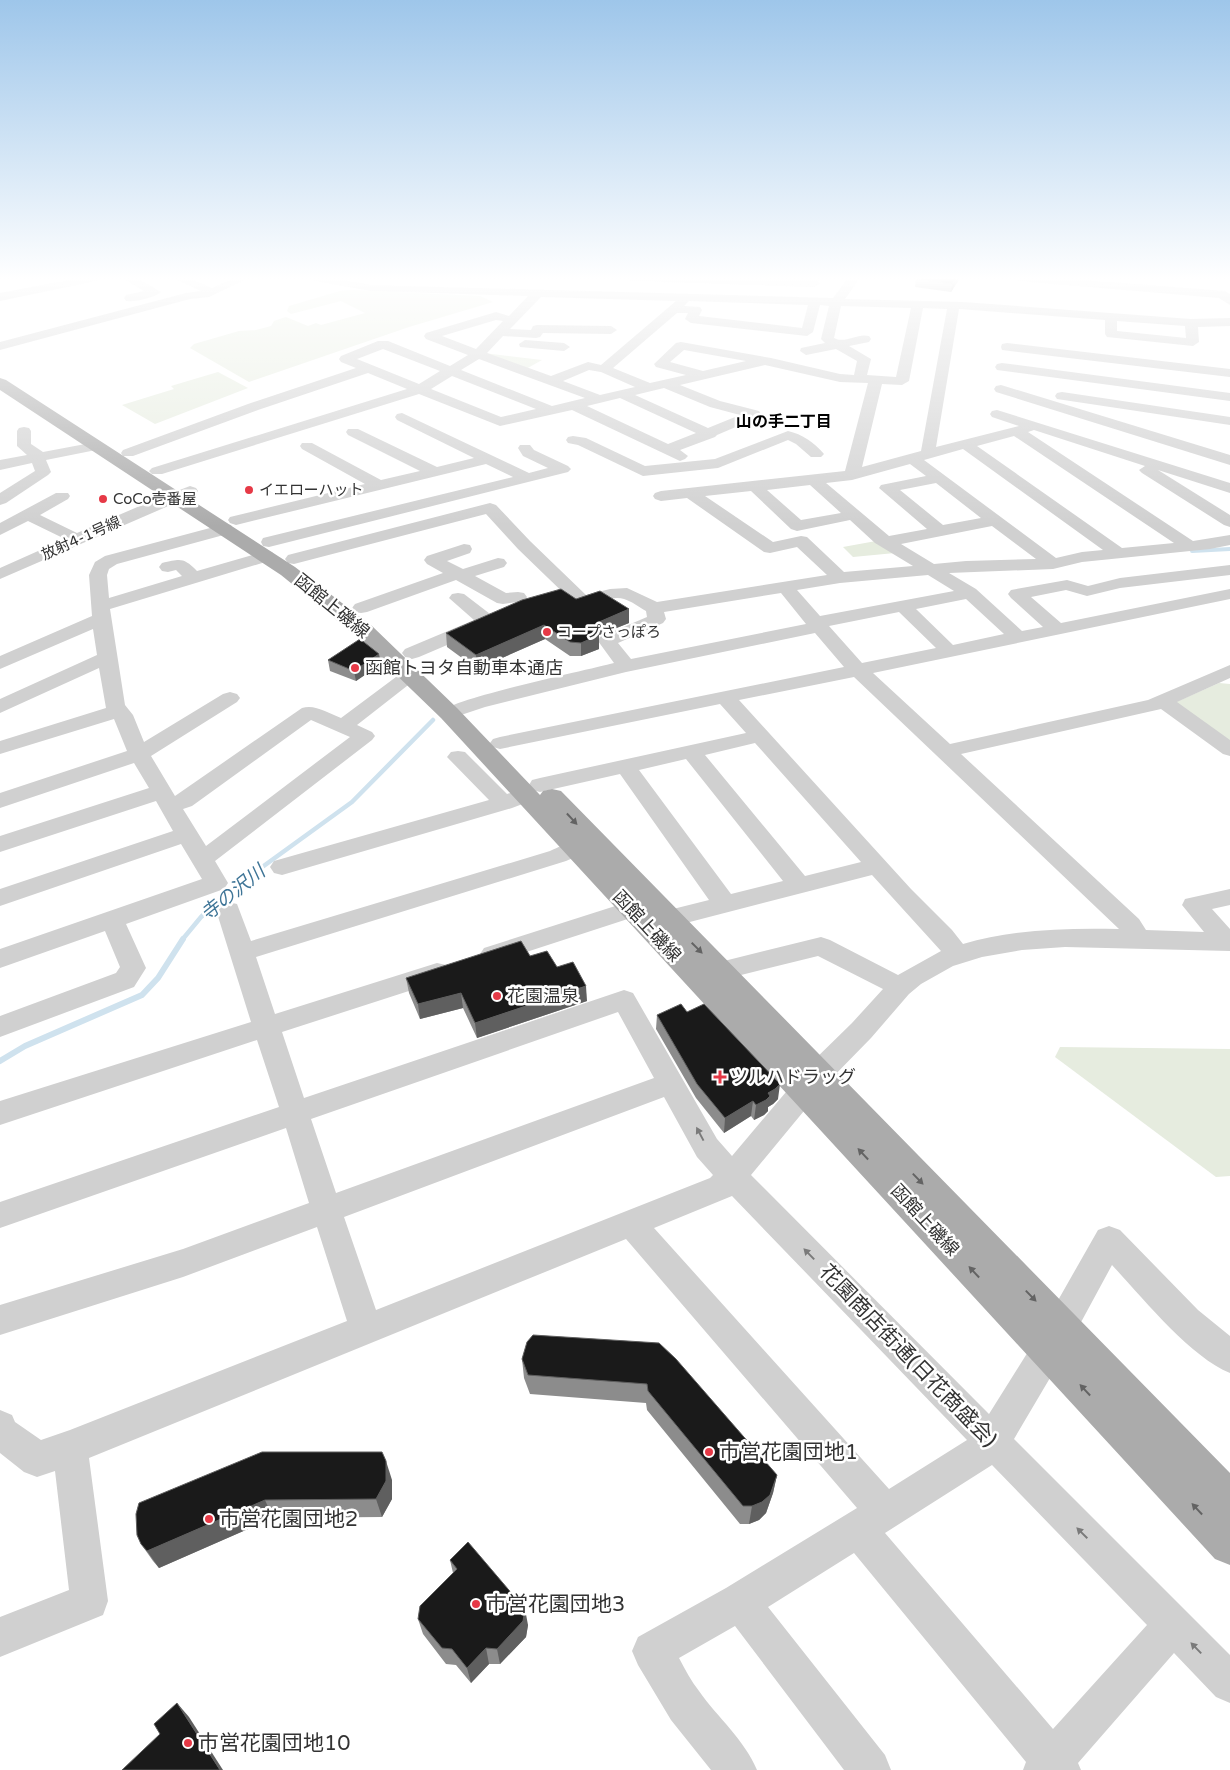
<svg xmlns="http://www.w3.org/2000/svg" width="1230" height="1770" viewBox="0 0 1230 1770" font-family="'Varela Round','Noto Sans JP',sans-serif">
<rect width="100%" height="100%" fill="#fff"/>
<g fill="#e6ecdf">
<polygon points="353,290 480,296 493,302 409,327 249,382 190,348 194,344 239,331 256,330 271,326 274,321 286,317 308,326 316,323 321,325 365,313 341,301 291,314 287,311 289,306 340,291"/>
<polygon points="484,353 542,360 526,369"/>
<polygon points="218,372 248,388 155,424 122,405 174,389 171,386"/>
<polygon points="876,541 895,553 853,557 843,547"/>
<polygon points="1219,683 1230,684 1230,744 1174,703"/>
<polygon points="1060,1047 1230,1049 1230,1176 1216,1177 1055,1057"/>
</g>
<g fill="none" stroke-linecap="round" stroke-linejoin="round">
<polyline stroke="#cfe2ee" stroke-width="4" points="1192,551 1230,549"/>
<polyline stroke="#cfe2ee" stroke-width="4.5" points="182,940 201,917 229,891 352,802 433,720"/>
<polyline stroke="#cfe2ee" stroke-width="6" points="0,1061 25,1046 142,995 158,978 183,939"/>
<g fill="#d0d0d0" fill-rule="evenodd">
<polygon points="79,278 102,278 96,281 0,301 0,293"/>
<path d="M122 278H137L161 292C154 298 135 302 126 301L124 298 126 295 144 291Z"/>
<polygon points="173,278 189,278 212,288 234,278 249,278 209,297 190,299 0,350 0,342 186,293 201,291"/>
<path d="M309 278H334L371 285 833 298 848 278H860L845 299 963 302 1191 319 1230 318V326L1198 327 1199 342 1193 346 1107 337 1105 334V320L959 309 936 447 1019 426 992 417 990 414 992 411 997 410 1230 483V493L1158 470 1230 515V527L1224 525 1142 473 1139 470 1145 466 1034 430 1028 432 1193 541 1230 535V545L1210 549 1082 562 1053 569 949 573 976 589 1022 631 1043 627 1011 598 1008 594 1011 590 1067 580 1088 586 1120 578 1230 565V575L1120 588 1087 596 1066 590 1031 597 1061 623 1230 589V599L873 673 950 744 1148 700 1230 665V678L1177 702 1230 740V756L1223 754 1161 709 961 754 1139 919 1146 930 1204 932 1182 905 1185 899 1230 889V905L1212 909 1230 929V951L1065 947 1022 950 982 957 953 966 921 984 909 994 871 1038 827 1083 751 1175 989 1414 1036 1339 1098 1230 1109 1226 1120 1230 1198 1310 1230 1336V1373C1190 1357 1142 1297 1112 1265L1060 1361 1014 1439 1230 1655V1703L1216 1697 1174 1653 1078 1763 1081 1770H1023L1026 1762 854 1553 768 1607 885 1755 891 1770H844L735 1626 679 1658C685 1669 691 1681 699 1691 718 1718 744 1739 757 1770H711L671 1720 638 1665 632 1651 638 1637 726 1588 857 1508 626 1239 89 1458 108 1601 103 1615 0 1657V1617L69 1590 55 1471 37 1477 24 1472 0 1453V1410L12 1415 15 1422 41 1440 70 1430 347 1321 317 1227 183 1277 0 1335V1305L183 1249 309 1203 286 1128 0 1228V1202L279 1107 257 1040 0 1125V1101L251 1022 216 910 219 904 228 902 237 904 251 941 550 851C561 846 570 840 582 844L586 849 582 854 566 861 256 957 275 1014 437 963 446 965 450 972 446 979 282 1032 304 1098 624 990 633 993 717 1139 732 1156 807 1067 852 1023 883 989 818 956 733 977 724 975 720 968 724 961 821 937 830 940 898 975 941 951 872 875 682 924 673 921 670 915 673 909 709 900 620 774 540 792 532 790 529 785 532 780 540 778 746 733 720 704 500 749 493 747 490 743 493 739 500 737 844 667 815 633 626 672 485 707 449 719 442 717 439 713C449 699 588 670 614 663L598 641 600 637 647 617 646 611C639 607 631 601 624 599 608 594 593 610 577 606L518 549 486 514 294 564 288 563 285 559 288 555 490 503 496 505 530 541 586 595 610 589 627 588 657 602 827 575 797 547 770 553 764 552 687 498 661 501 655 499 653 496 655 493 661 491 845 471 868 383 840 382 765 365 680 385 720 401 759 411 761 414 759 417 717 435 715 437 680 450 688 456 685 459 680 461 572 410 500 426 419 394 162 474H152L149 471 152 468 407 389 368 373 258 410 133 456H123L121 453 123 450 248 404 356 368 341 362 339 359 341 356 378 341H388L450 366 468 355 426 339 424 336 426 333 496 312 509 316 528 296 371 291 315 281ZM541 297 676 301 601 365 588 362 551 376 487 353 503 336 536 338 540 337 543 333 611 334 617 330 611 326 537 325 533 326 531 330 510 329ZM689 301 808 305 802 328 699 316 702 310 700 307 684 306ZM820 305 829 306 821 339 825 343 801 348 800 351 806 355 836 349 857 361 854 375 840 374 771 358 681 342 676 343 654 364 656 367 686 375 650 383 613 368 677 313H688L685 319 691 323 807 336 813 332ZM841 306 911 308 896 377 867 375 871 359 849 346 869 342 871 339 869 336C857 333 845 344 834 338ZM923 308 947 309 921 451 862 467 882 384 902 385 909 381ZM496 320 503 321 476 349 442 336ZM1117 321 1185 326 1186 338 1117 331ZM383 349 440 371 419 384 357 359ZM684 350 746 361 703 371 670 362ZM479 359 585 398 552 406 461 370ZM589 370 601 372 635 387 600 395 563 381ZM452 376 536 409 501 417 431 389ZM664 388 710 407 740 415 708 428 635 395ZM620 398 696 433 668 444 587 406ZM1014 436 1174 543 1122 548 977 446ZM963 449 1103 550 1082 552 1056 558 924 460ZM910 464 926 476 881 485 879 488 927 529 889 536 826 483 852 480ZM936 483 981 518 943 525 900 490ZM810 485 841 513 801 520 767 490ZM751 491 791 529 797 531 850 520 875 543 913 566 844 572 807 537 801 536 773 542 705 496ZM992 526 1036 559 966 561 934 564 901 544ZM928 575 954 591 820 616 797 590 840 583ZM781 593 806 624 631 659 618 643 663 623 666 619 664 612ZM966 599 1004 634 953 645 916 609ZM899 612 936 648 862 663 829 626ZM854 677 1119 929C1067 928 1013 929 963 944L952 930 911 889 739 700ZM755 743 861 862 805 876 705 755ZM686 759 783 881 731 894 639 770ZM618 1012 654 1078 336 1193 311 1119ZM664 1097 697 1157 713 1175 710 1178 376 1310 344 1217ZM732 1196 967 1440 889 1489 654 1228ZM992 1465 1147 1625 1053 1729 885 1533Z"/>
<polygon points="625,278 809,280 813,278 818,279 820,284 814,287 631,281"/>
<polygon points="1012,278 1059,278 1225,291 1230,294 1230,305 1219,298 1018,281"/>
<polygon points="525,340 564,343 570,347 564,351 520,347 519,344"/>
<polygon points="1007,343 1230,369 1230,377 1002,350 1001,347 1002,344"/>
<polygon points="1002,363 1230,393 1230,401 997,370 995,367 997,364"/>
<polygon points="1001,385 1230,455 1230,465 996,392 994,389 996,386"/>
<polygon points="1062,392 1230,417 1230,425 1057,399 1055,396 1057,393"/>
<polygon points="402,413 529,473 548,468 523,456 518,448 520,445 530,445 534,450 568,466 571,469 568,472 269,547 263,546 261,542 263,538 513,477 486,464 236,525 230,523 228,520 230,517 365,484 302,449 300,446 302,443 312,443 381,480 420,471 348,435 346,432 348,429 358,429 437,467 474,458 397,420 395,417 397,414"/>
<polygon points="24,427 29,428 31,431 31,444 43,452 96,442 101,443 103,446 101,449 46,460 51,472 48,475 6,503 0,505 0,493 35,471 32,463 0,470 0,460 27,455 17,446 17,431 19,428"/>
<path d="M788 431C802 434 815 443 824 454L821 457H811L796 444 788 440 718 468 643 476 578 445 568 443 566 440 568 437 573 436 586 438 645 466 715 459Z"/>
<polygon points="190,486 196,488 198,491 196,494 0,579 0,568 65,539 28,521 0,535 0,523 56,493 68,493 70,496 68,499 40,515 77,533 156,499"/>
<path d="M225 524 231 525 233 529 231 533 117 564 109 569 107 575 109 598 182 576 176 570 168 572 162 571 159 567 162 563C181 559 183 557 197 571L266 551 272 552 275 556 272 560 110 609 125 705 133 715 144 742 223 694 230 692 237 694 240 698 237 702 151 756 175 796 302 708C315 704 328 713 341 718L404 671 411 669 418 671 421 675 357 725 372 732 375 736 372 740 215 861 228 883 224 889 126 924 146 968 134 987 0 1037V1016L116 973 120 967 105 931 0 968V949L202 879 181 844 0 906V889L173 831 156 801 0 852V836L149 788 134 763 0 808V793L127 751 114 719 0 754V741L106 708 99 668 0 713V699L97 655 93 629 0 669V656L92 616 89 575 95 562 105 556ZM311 720 350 737 206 846 183 809 192 806Z"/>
<polygon points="464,544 470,545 472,549 470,553 447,561 463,569 498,558 504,559 507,563 504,567 475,576 506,593 518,592 524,593 527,597 524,601 503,604 497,603 456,580 367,612 361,613 355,612 352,608 355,604 443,573 427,564 424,560 427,556"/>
<polygon points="458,593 464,594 494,617 496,621 494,625 419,657 412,659 405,657 402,653 405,649 474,620 449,598 452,594"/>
<polygon points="458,751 465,752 507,794 525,788 533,790 536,795 533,800 512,808 282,875 274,873 270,867 274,861 489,800 447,757 451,752"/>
<polygon points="631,901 640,903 643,909 640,915 493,963 484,960 480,954 484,948"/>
</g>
<polygon fill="#ababab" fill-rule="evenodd" points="0,378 6,380 295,567 372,626 457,708 540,795 543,791 552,789 561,791 1230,1473 1230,1565 1215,1559 441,718 356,636 281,575 0,390"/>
</g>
<g fill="#8c8c8c">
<polygon points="960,278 951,292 915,287 916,279"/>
<polygon points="576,599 629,609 629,623 599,635 599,649 581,656 570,656 545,639 477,669 447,647 446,633"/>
<polygon points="328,660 381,664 356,681 330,671"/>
<polygon points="530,956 557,967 587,1001 477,1038 463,1008 420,1019 409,993 406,978"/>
<polygon points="687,1012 778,1099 773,1104 768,1107 768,1111 764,1115 754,1120 751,1116 724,1133 696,1098 656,1029 657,1015"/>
<polygon points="659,1343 777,1475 773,1493 766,1513 759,1520 749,1524 740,1524 647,1410 646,1403 530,1394 524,1378 522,1359"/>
<polygon points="392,1480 392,1499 382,1517 273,1518 159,1568 153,1561 141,1544 136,1514"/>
<polygon points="450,1560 528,1625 526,1637 500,1664 489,1664 471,1683 456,1665 446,1664 423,1634 418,1619 453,1573"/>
</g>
<g fill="#5f5f5f">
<polygon points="956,278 960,278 951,292 952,284"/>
<polygon points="629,609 629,623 599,635 599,649 581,656 581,643 590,629 599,622"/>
<polygon points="544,625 545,639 477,669 476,655"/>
<polygon points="379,654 381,664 356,681 354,671"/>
<polygon points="586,986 587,1001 477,1038 475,1023"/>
<polygon points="461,993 463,1008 420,1019 418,1004"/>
<polygon points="780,1084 778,1099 773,1104 768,1107 768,1111 764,1115 754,1120 756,1105 768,1093"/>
<polygon points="753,1101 751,1116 724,1133 725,1118"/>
<polygon points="386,1461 392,1480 392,1499 382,1517 376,1499"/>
<polygon points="777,1475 773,1493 766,1513 759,1520 749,1524 752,1506"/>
<polygon points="265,1500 273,1518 159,1568 147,1551"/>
<polygon points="525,1609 528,1625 526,1637 500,1664 497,1649"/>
<polygon points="486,1648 489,1664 471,1683 467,1668"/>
<polygon points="177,1703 189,1717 223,1770 220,1770"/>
</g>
<g fill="#1a1a1a" stroke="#5f5f5f">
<polygon points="917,278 956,278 952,284 916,279"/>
<polygon points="561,589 576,599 600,591 629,609 599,622 596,627 590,629 599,635 581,643 570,642 544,625 476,655 446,633 522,600"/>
<polygon points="360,639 379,654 354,671 328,660"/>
<polygon points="521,941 530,956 547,951 557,967 573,962 586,986 475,1023 461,993 418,1004 406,978"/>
<polygon points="681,1004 687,1012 704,1004 780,1084 775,1089 768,1093 770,1096 766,1100 756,1105 753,1101 725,1118 697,1084 657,1015"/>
<polygon points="533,1335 659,1343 676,1359 777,1475 770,1495 762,1502 752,1506 743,1506 648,1391 647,1384 528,1375 522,1359 527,1342"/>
<polygon points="262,1452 382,1452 386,1461 386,1481 376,1499 265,1500 147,1551 141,1544 137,1535 136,1514 139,1503"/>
<polygon points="468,1542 525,1609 523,1621 497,1649 486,1648 467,1668 452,1649 442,1648 418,1619 420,1606 457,1569 450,1560"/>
<polygon points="177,1703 220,1770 122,1770 160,1734 154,1724"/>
</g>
<defs><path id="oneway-solid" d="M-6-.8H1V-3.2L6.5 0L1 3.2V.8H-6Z" transform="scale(1.25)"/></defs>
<g fill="#636363">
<use href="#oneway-solid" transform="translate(572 819) rotate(47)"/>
<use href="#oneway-solid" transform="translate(697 948) rotate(45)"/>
<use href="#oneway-solid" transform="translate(863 1154) rotate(-133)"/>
<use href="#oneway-solid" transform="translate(918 1179) rotate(46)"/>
<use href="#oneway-solid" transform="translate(974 1272) rotate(-133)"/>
<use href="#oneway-solid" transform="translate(1031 1296) rotate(46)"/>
<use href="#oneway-solid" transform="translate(1085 1390) rotate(-133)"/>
<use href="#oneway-solid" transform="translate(1197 1509) rotate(-133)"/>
</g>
<g fill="#7a7a7a">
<use href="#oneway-solid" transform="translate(700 1134) rotate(-118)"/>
<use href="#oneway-solid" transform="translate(809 1254) rotate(-134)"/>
<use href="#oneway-solid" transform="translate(1082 1533) rotate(-135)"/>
<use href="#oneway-solid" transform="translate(1196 1648) rotate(-134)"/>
</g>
<linearGradient id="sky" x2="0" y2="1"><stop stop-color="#9ec6ea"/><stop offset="0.53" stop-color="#fff"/><stop offset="1" stop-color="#fff" stop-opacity="0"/></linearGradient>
<rect width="1230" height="526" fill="url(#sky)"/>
<g fill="#e63946" stroke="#fff" stroke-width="2">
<circle cx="249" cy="490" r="5"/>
<circle cx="103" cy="499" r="5"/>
<circle cx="547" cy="632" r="5"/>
<circle cx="355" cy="668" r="5"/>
<circle cx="497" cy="996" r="5"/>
<path d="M717.5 1069.5h5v5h5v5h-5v5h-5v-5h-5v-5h5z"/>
<circle cx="709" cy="1452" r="5"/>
<circle cx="209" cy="1519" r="5"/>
<circle cx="476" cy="1604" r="5"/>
<circle cx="188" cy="1743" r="5"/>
</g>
<g text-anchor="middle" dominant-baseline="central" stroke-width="5" stroke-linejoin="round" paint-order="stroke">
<g font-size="15" fill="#333" stroke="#fff" text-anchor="start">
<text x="259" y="490">イエローハット</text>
<text x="113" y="499">CoCo壱番屋</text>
<text x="557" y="632">コープさっぽろ</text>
</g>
<g font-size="15" fill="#333" stroke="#fff">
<text transform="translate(81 538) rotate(-24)">放射4-1号線</text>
</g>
<g font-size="16" font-weight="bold" fill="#000" stroke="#fff">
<text x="784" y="422">山の手二丁目</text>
</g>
<g font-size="18" fill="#333" stroke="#fff">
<text transform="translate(332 606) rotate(39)">函館上磯線</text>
<text transform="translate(647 926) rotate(47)">函館上磯線</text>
<text transform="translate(925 1220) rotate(47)">函館上磯線</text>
</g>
<g font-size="18" fill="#333" stroke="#fff" text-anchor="start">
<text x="365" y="668">函館トヨタ自動車本通店</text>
<text x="507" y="996">花園温泉</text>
<text x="730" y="1077">ツルハドラッグ</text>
</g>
<g font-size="19" font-style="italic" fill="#3f7597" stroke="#fff">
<text transform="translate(233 893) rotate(-39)">寺の沢川</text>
</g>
<g font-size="21" fill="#333" stroke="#fff">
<text transform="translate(908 1356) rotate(46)">花園商店街通(日花商盛会)</text>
</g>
<g font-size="21" fill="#333" stroke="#fff" text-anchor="start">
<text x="719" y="1452">市営花園団地1</text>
<text x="219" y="1519">市営花園団地2</text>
<text x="486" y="1604">市営花園団地3</text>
<text x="198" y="1743">市営花園団地10</text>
</g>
</g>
</svg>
